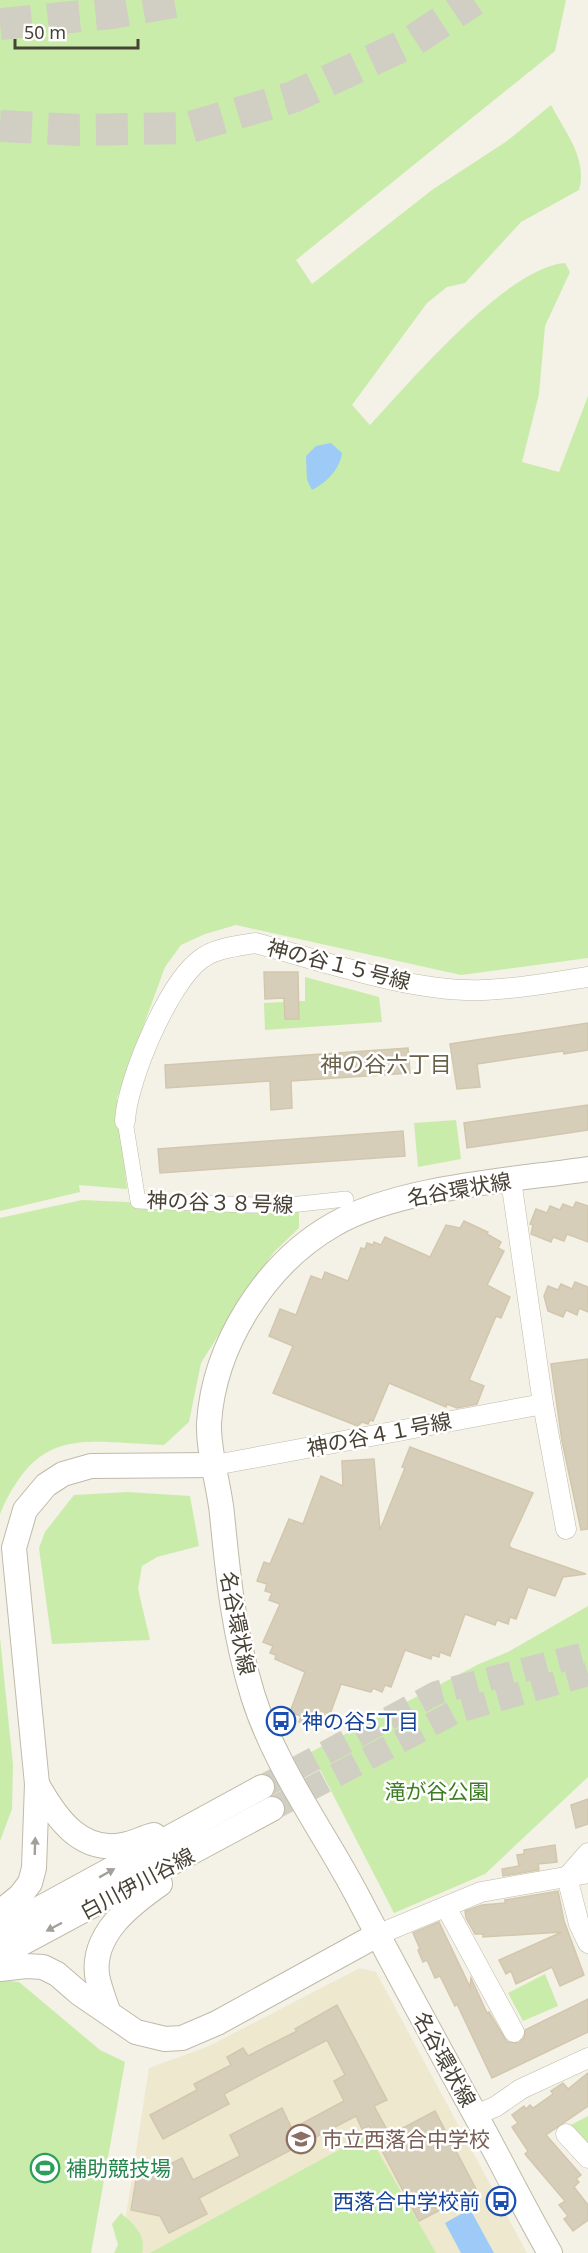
<svg xmlns="http://www.w3.org/2000/svg" width="588" height="2253" viewBox="0 0 588 2253" font-family="'Noto Sans','Noto Sans JP',sans-serif">
<rect width="100%" height="100%" fill="#f4f1e6"/>
<polygon fill="#eee8ce" points="360,1968 376,1972 527,2253 136,2253 126,2216 149,2068 209,2046"/>
<g fill="#c9ecab">
<path d="M0 0H566L555 51 296 260 312 284 432 190 507 141 551 105C565 132 588 159 579 190L521 222 465 283 447 287 427 303 352 405 370 425C410 382 507 267 565 263L570 272 545 326 539 394 522 462 559 472 588 396V958L461 975 236 925 205 934 181 945 165 967 117 1098 127 1189 79 1185 80 1192 0 1211Z"/>
<polygon points="305,977 379,997 382,1022 265,1030 264,1003 305,1001"/>
<polygon points="456,1120 461,1159 418,1167 414,1123"/>
<path d="M82 1200 299 1210V1228L274 1252 250 1285 201 1363 189 1422 164 1445C81 1442 39 1425 0 1514V1218Z"/>
<polygon points="128,1492 190,1496 199,1546 157,1557 142,1566 138,1589 150,1640 52,1644 39,1548 45,1532 74,1495"/>
<polygon points="588,1606 588,1777 485,1874 394,1913 311,1752 479,1664 508,1652"/>
<polygon points="0,1638 13,1765 12,1809 0,1841"/>
<polygon points="545,1974 558,2006 523,2021 508,1993"/>
<polygon points="0,1980 19,1982 100,2050 125,2062 91,2253 0,2253"/>
<polygon points="588,2116 588,2151 567,2127"/>
<polygon points="368,2134 436,2253 150,2253"/>
<path d="M121 2213C133 2224 147 2235 142 2253H114L118 2245 112 2224Z"/>
</g>
<g fill="#9dcaf6">
<path d="M331 443 342 453C340 469 326 483 312 490L307 480 306 456 316 446Z"/>
<polygon points="470,2209 494,2253 461,2253 445,2223"/>
</g>
<g fill="#d7ceba" stroke="#d2c7ad" stroke-width="1.5">
<polygon points="264,972 298,972 299,1019 285,1019 284,998 265,999"/>
<polygon points="588,1023 588,1050 564,1054 563,1051 477,1064 480,1087 457,1089 450,1044"/>
<polygon points="408,1048 410,1073 291,1081 292,1108 271,1110 270,1081 166,1088 165,1065"/>
<polygon points="588,1105 588,1130 467,1148 464,1123"/>
<polygon points="403,1131 405,1156 160,1173 158,1149"/>
<polygon points="576,1202 588,1206 588,1242 567,1234 564,1241 553,1237 551,1242 531,1234 533,1225 530,1224 536,1209 547,1213 550,1206 560,1210 563,1204 573,1208"/>
<polygon points="464,1221 488,1232 487,1234 501,1242 498,1248 504,1251 487,1285 510,1297 501,1318 496,1316 469,1380 484,1386 477,1404 457,1408 447,1404 446,1407 389,1383 373,1421 370,1420 368,1424 362,1422 358,1426 273,1393 293,1346 269,1336 280,1309 296,1315 311,1276 322,1280 325,1272 348,1281 361,1248 365,1249 367,1243 373,1245 374,1242 381,1245 385,1237 430,1257 446,1225 460,1228"/>
<polygon points="575,1282 588,1287 588,1312 579,1308 577,1315 566,1310 563,1317 548,1311 544,1296 548,1286 558,1290 561,1284 572,1289"/>
<polygon points="588,1359 588,1529 581,1530 562,1441 551,1364"/>
<polygon points="410,1447 533,1493 509,1545 511,1548 586,1574 563,1577 555,1596 528,1587 516,1619 510,1617 508,1624 497,1620 495,1625 465,1614 450,1656 440,1652 439,1657 432,1655 431,1659 405,1650 391,1687 385,1685 382,1692 373,1688 371,1692 341,1684 326,1725 316,1721 314,1728 299,1722 301,1716 290,1712 305,1672 275,1659 276,1655 270,1653 273,1646 263,1642 280,1604 269,1600 272,1593 265,1591 267,1584 257,1581 264,1562 270,1564 289,1519 303,1524 321,1476 343,1486 342,1461 374,1459 380,1530 405,1468 402,1467"/>
<polygon points="588,1799 588,1824 576,1828 571,1805"/>
<polygon points="555,1845 557,1862 538,1864 539,1870 503,1876 502,1869 519,1866 517,1855 524,1854 524,1850"/>
<polygon points="558,1891 564,1921 584,1975 560,1986 552,1967 516,1984 511,1971 506,1974 499,1960 562,1932 483,1937 483,1934 475,1934 466,1918 465,1911 482,1905 505,1903 505,1900"/>
<polygon points="439,1922 470,1987 471,1978 487,2013 489,2012 507,2042 519,2043 524,2038 525,2030 588,1999 588,2032 492,2078 457,2004 455,2006 440,1976 435,1978 427,1960 423,1962 418,1950 420,1949 413,1933"/>
<polygon points="337,2005 387,2100 374,2106 390,2135 435,2111 477,2191 419,2221 369,2126 362,2129 356,2116 199,2198 207,2214 169,2233 160,2216 131,2210 137,2174 147,2176 182,2158 193,2180 240,2156 230,2135 282,2108 292,2129 344,2101 334,2081 345,2075 327,2040 224,2094 229,2104 163,2139 150,2115 197,2090 194,2084 231,2065 227,2057 243,2048 248,2056 297,2031 295,2029"/>
<polygon points="588,2073 588,2106 546,2135 581,2175 576,2179 579,2182 574,2187 588,2205 588,2220 573,2231 564,2219 568,2216 559,2205 565,2201 525,2154 528,2151 512,2127 518,2123 512,2115 524,2106 526,2109 530,2105 533,2108 553,2094 551,2091 563,2083 568,2089"/>
</g>
<g fill="none" stroke-linecap="round" stroke-linejoin="round">
<g stroke="#d1cec3" stroke-width="24" stroke-dasharray="24 12" stroke-linecap="butt">
<polyline points="262,1787 436,1693 588,1653"/>
<polyline points="272,1809 455,1712 588,1674"/>
</g>
<g stroke="#d1cec3" stroke-width="32" stroke-dasharray="32 16" stroke-linecap="butt">
<polyline points="0,24 112,13 186,0"/>
<polyline points="0,126 79,130 187,128 293,97 411,42 474,0"/>
</g>
<g stroke="#c0baa8" stroke-width="16">
<polyline id="pedestrian" points="125,1121 138,1201 281,1206 346,1199"/>
</g>
<g stroke="#c0baa8" stroke-width="21">
<g id="minor">
<path d="M125 1121C127 1081 168 983 201 959 215 948 238 946 255 943 322 961 415 993 483 990 518 989 554 982 588 977"/>
<polyline points="543,1404 566,1529"/>
<polyline points="215,1465 543,1404 511,1180"/>
<polyline points="588,1853 567,1877 579,1924 588,1943"/>
<polyline points="447,1909 514,2032"/>
<polyline points="377,1935 481,1892 588,1873"/>
<polyline points="475,2115 495,2107 521,2089 588,2058"/>
<polyline points="566,2134 588,2158"/>
</g>
</g>
<g stroke="#c0baa8" stroke-width="26">
<g id="tertiary">
<path d="M37 1784C56 1818 82 1856 127 1844 136 1842 145 1837 154 1835"/>
<polyline points="0,1912 20,1896 30,1883 34,1868 37,1784 14,1548 25,1510 46,1485 63,1474 91,1466 215,1465"/>
<polyline points="0,1930 262,1787"/>
<polyline points="0,1955 272,1809"/>
<polyline points="0,1969 26,1966 43,1967 57,1974 79,1993 136,2032 165,2039 182,2038 217,2023 377,1935"/>
<path d="M108 2011C104 1999 99 1987 97 1975 92 1934 130 1905 160 1884"/>
<path d="M550 2253C524 2208 501 2161 476 2116 436 2043 396 1970 358 1897 323 1830 276 1769 253 1696 234 1634 228 1577 222 1514 219 1484 208 1452 209 1423 214 1345 265 1264 333 1225 398 1187 513 1180 588 1169"/>
</g>
</g>
<use href="#pedestrian" stroke="#fff" stroke-width="15"/>
<use href="#minor" stroke="#fff" stroke-width="20"/>
<use href="#tertiary" stroke="#fff" stroke-width="24"/>
</g>
<defs><path id="oneway-solid" d="M-6-.8H1V-3.2L6.5 0L1 3.2V.8H-6Z" transform="scale(1.5)"/></defs>
<g fill="#a3a09a">
<use href="#oneway-solid" transform="translate(35 1846) rotate(-88)"/>
<use href="#oneway-solid" transform="translate(107 1873) rotate(-29)"/>
<use href="#oneway-solid" transform="translate(54 1927) rotate(152)"/>
</g>
<defs>
<g id="bus-ring" transform="scale(1.5)"><circle r="9.5" fill="#fff" stroke="#1a4fb4" stroke-width="1.5"/><path d="M-5-6H5V4H4V6H2V4H-2V6H-4V4H-5ZM-3.5-4V0h7V-4ZM-3.5 1.2v1.5H-2V1.2ZM2 1.2v1.5H3.5V1.2Z" fill="#1a4fb4"/></g>
<g id="school-ring" transform="scale(1.5)"><circle r="9.5" fill="#fff" stroke="#8d6e63" stroke-width="1.5"/><path d="M0-5L7-2L0 1L-7-2ZM-4 1L0 2.5L4 1V4Q0 6-4 4Z" fill="#8d6e63"/></g>
<g id="stadium-ring" transform="scale(1.5)"><circle r="9.5" fill="#fff" stroke="#2e9e5b" stroke-width="1.5"/><path d="M0-5a6.5 5 0 1 0 0 10a6.5 5 0 1 0 0-10ZM-3.5-1.8h7v3.6h-7Z" fill="#2e9e5b"/></g>
</defs>
<g fill-rule="evenodd">
<use href="#bus-ring" x="281" y="1721"/>
<use href="#school-ring" x="301" y="2139"/>
<use href="#stadium-ring" x="45" y="2168"/>
<use href="#bus-ring" x="501" y="2201"/>
</g>
<g text-anchor="middle" dominant-baseline="central" stroke-width="5" stroke-linejoin="round" paint-order="stroke">
<g font-size="21" fill="#474235" stroke="#fff">
<text transform="translate(339 964) rotate(14)">神の谷１５号線</text>
<text transform="translate(459 1189) rotate(-10)">名谷環状線</text>
<text transform="translate(220 1202) rotate(2)">神の谷３８号線</text>
<text transform="translate(379 1434) rotate(-11)">神の谷４１号線</text>
<text transform="translate(238 1623) rotate(79)">名谷環状線</text>
<text transform="translate(137 1883) rotate(-28)">白川伊川谷線</text>
<text transform="translate(445 2059) rotate(61)">名谷環状線</text>
</g>
<g font-size="21" fill="#164399" stroke="#fff" text-anchor="start">
<text x="302" y="1721">神の谷5丁目</text>
<text x="480" y="2201" text-anchor="end">西落合中学校前</text>
</g>
<g font-size="21" fill="#3e7e23" stroke="#fff">
<text x="437" y="1791">滝が谷公園</text>
</g>
<g font-size="21" fill="#785e54" stroke="#fff" text-anchor="start">
<text x="322" y="2139">市立西落合中学校</text>
</g>
<g font-size="21" fill="#27864d" stroke="#fff" text-anchor="start">
<text x="66" y="2168">補助競技場</text>
</g>
<g font-size="22" fill="#6b614b" stroke="#fff">
<text x="386" y="1063">神の谷六丁目</text>
</g>
</g>
<path d="M15 39v9h123v-9" fill="none" stroke="#474235" stroke-width="3"/>
<text x="24" y="39" font-size="18" fill="#474235" stroke="#ffffff" stroke-width="4.5" paint-order="stroke">50 m</text>
</svg>
